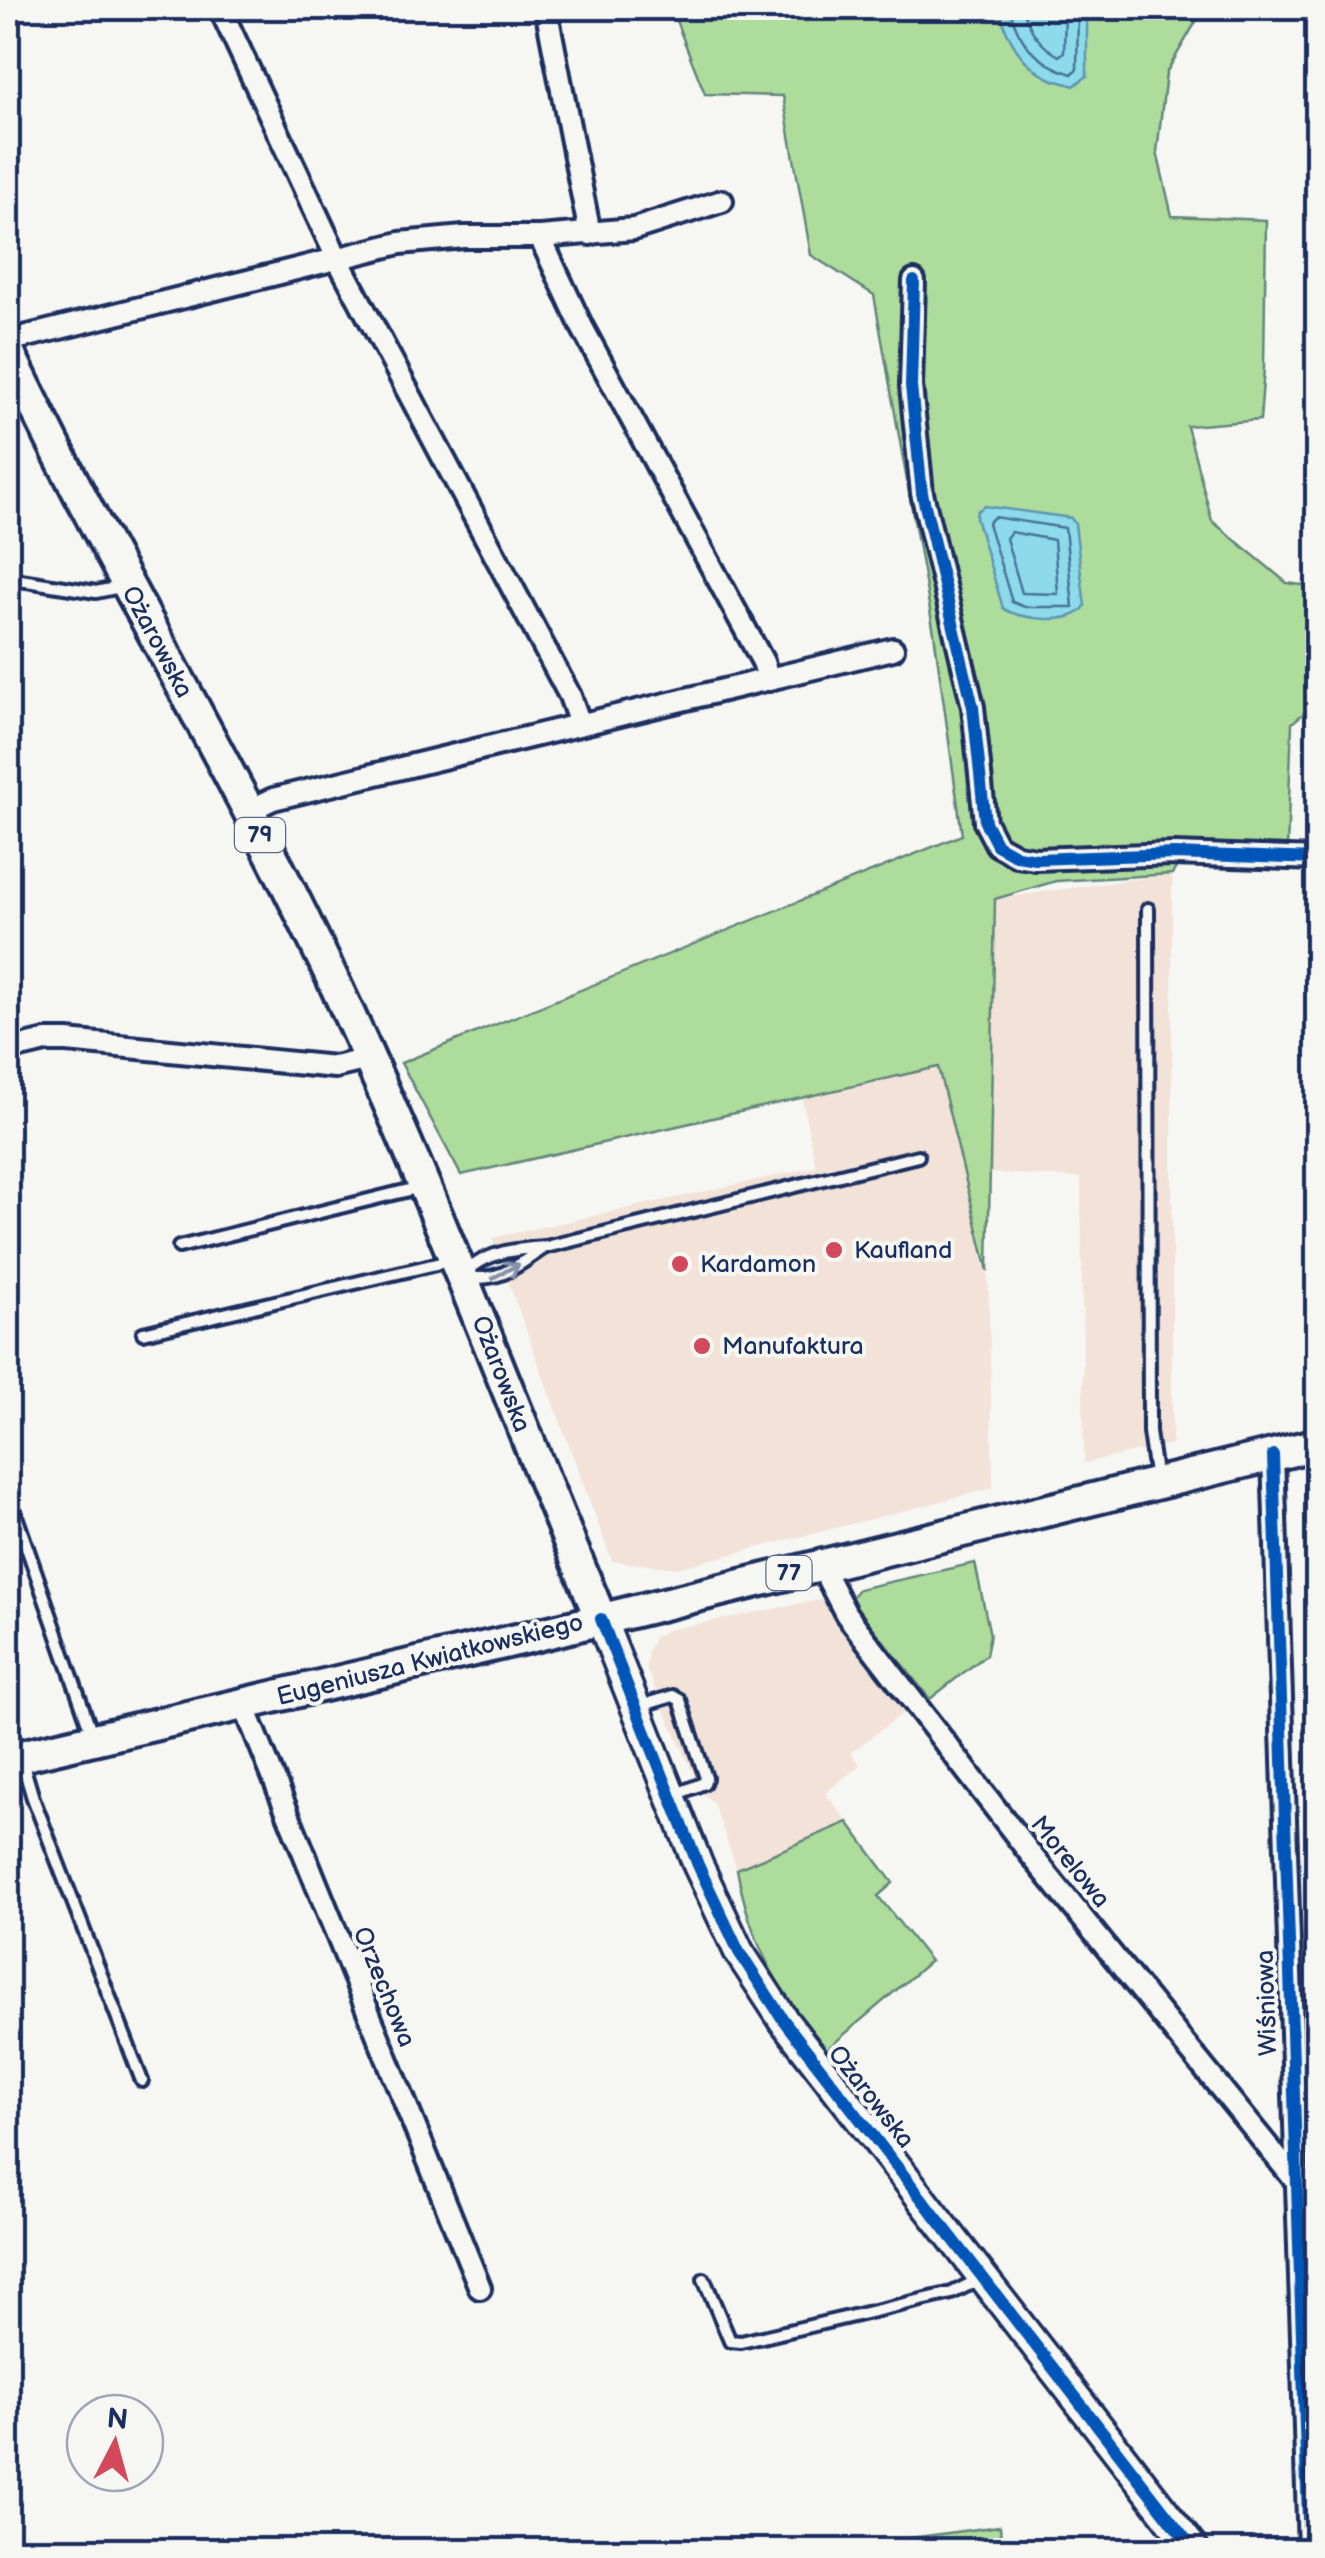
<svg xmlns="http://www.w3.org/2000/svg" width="1325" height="2558" viewBox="0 0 1325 2558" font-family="'Balsamiq Sans',sans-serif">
<rect width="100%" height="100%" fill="#f6f6f2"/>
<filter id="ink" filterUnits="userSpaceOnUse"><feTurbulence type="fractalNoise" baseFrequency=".01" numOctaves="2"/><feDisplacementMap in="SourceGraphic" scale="20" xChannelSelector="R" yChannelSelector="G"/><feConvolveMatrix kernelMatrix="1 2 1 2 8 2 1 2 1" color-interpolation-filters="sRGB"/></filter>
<g filter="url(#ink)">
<g fill="#f2e2d7">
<polygon points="1172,874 1172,1444 1084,1463 1081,1178 989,1173 995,899"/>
<polygon points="938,1067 988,1271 993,1488 677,1568 612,1561 492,1238 816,1167 802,1099"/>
<polygon points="829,1598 912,1706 850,1753 860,1765 825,1793 848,1822 737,1869 713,1802 702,1793 646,1668 648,1651 655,1636 668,1630"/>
<polygon points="1317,2204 1317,2403 1307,2205"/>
</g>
<g fill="#aedc9b" stroke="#64867c" stroke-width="2.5">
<polygon points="671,8 1204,8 1166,73 1157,152 1172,216 1266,220 1264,368 1260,420 1187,426 1212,521 1287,583 1317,587 1317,702 1292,723 1287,848 1192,844 1172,874 1056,881 995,899 988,1271 938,1067 461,1175 401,1063 962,835 934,633 874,295 811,255 783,96 705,94"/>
<polygon points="975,1563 990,1635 986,1655 930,1699 850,1599 858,1589"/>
<path d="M848 1822 893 1883 878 1896 930 1961 825 2051C779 1989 751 1947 737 1869Z"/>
<polygon points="1000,2526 1002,2550 821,2550"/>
</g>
<g fill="#8cdaea" stroke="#5f96b2" stroke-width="2.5">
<path d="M1000 8H1087V76L1074 86C1067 83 1058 82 1051 79 1022 66 1005 37 1000 8Z"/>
<path d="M985 506 1071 518 1075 524 1085 606C1074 626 1019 620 1003 608L976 518 977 511Z"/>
</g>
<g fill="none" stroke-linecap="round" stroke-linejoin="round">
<g stroke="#487396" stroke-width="2.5">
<path d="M1010 8C1017 42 1038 64 1072 74L1077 69 1078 8"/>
<path d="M1023 8C1029 30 1039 45 1059 56L1064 52 1065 8"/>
<polygon points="994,517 1065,528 1073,607 1025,607 1012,602 988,523"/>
<polygon points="1011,532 1054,540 1058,594 1022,593 1006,538"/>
</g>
<g stroke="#1b2f5e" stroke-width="18">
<g id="lane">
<polyline points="8,578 96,592 125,586"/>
<polyline points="1148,909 1149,1432 1156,1481"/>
<polyline points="179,1247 421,1187"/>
<path d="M466 1272C488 1251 517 1249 546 1247L918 1156"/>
<path d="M466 1277C502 1282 516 1266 545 1247"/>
<polyline points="143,1333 453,1260"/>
<polyline points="8,1493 93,1737"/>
<polyline points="637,1707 673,1696 680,1700 706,1778 704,1783 672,1796"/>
<polyline points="22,1761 33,1798 142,2081"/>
<polyline points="1298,2223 1318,2222"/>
<polyline points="704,2279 730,2341 741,2342 952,2293 982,2278"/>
</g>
</g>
<g stroke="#1b2f5e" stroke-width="28">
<g id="street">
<polyline points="220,8 337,258 570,696 580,724"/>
<polyline points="546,8 590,234"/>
<polyline points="540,237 582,327 763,662 769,680"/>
<polyline points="914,281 911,386 922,493 973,707 985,822 997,845 1017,856 1036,859 1174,854 1318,859"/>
<polyline points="8,341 400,243 464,237 540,237 634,229 722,201"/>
<polyline points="248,811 273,799 893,649"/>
<polyline points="8,1050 46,1041 67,1041 335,1067 368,1059"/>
<polyline points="1273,1455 1309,2550"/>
<polyline points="821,1566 846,1614 1032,1856 1295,2180"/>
<polyline points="244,1705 480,2288"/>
</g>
</g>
<g stroke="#1b2f5e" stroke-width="35">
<polyline id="secondary" points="601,1619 698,1865 739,1952 784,2021 1194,2550"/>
</g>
<g stroke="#1b2f5e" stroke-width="38">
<g id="primary">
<path d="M8 351C102 549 216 738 312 936 420 1158 506 1391 601 1619"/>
<polyline points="8,1759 525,1638 1318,1444"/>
</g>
</g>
<use href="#lane" stroke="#f6f6f2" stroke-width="10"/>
<use href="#street" stroke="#f6f6f2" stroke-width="20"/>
<use href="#secondary" stroke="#f6f6f2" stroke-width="28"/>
<use href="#primary" stroke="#f6f6f2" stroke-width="30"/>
<g stroke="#f6f6f2" stroke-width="19">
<g id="cycleway">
<polyline points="914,281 911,386 922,493 973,707 985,822 997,845 1017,856 1036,859 1174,854 1318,859"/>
<polyline points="1273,1455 1309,2550"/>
<polyline points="601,1619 698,1865 739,1952 784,2021 1194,2550"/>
</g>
</g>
<use href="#cycleway" stroke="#0057b8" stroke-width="12"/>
</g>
<defs><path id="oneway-shaft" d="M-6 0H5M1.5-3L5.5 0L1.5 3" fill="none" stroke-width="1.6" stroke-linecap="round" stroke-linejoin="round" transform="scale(2.5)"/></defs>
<use stroke="#8892a8" href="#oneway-shaft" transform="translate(506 1271) rotate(-28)"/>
</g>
<g fill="#d1495b" stroke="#f6f6f2" stroke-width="4">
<circle cx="834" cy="1250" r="10"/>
<circle cx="680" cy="1264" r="10"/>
<circle cx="702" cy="1346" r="10"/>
</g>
<g text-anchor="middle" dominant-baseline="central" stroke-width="8" stroke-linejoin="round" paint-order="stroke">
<g fill="#f6f6f2" stroke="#5d6b8a" stroke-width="2.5">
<rect x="235" y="818" width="50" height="34" rx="8"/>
<rect x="766.5" y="1556" width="45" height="34" rx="8"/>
</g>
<g font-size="22" font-weight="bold" fill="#1b2f5e">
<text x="260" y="835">79</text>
<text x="789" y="1573">77</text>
</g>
<g font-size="25" fill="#1b2f5e" stroke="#f6f6f2">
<text transform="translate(157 642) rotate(62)">Ożarowska</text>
<text transform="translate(501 1374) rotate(69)">Ożarowska</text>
<text transform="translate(430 1660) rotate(-14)">Eugeniusza Kwiatkowskiego</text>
<text transform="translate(1070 1862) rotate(51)">Morelowa</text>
<text transform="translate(384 1987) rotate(68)">Orzechowa</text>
<text transform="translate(1267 2003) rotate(-92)">Wiśniowa</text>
<text transform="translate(871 2097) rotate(52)">Ożarowska</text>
</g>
<g font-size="25" fill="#1b2f5e" stroke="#f6f6f2" text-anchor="start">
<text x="854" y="1250">Kaufland</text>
<text x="700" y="1264">Kardamon</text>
<text x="722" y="1346">Manufaktura</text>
</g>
</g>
<rect width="1325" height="2558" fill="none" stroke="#f6f6f2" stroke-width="40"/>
<rect x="20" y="20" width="1285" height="2518" fill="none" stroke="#1b2f5e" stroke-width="4" filter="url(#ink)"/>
<g transform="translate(115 2443) rotate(6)"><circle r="48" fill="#f6f6f2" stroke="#9ea6b7" stroke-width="2.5"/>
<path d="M0-8L18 38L0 25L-18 38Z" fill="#d1495b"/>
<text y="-15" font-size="28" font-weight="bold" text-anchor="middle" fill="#1b2f5e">N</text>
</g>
</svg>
